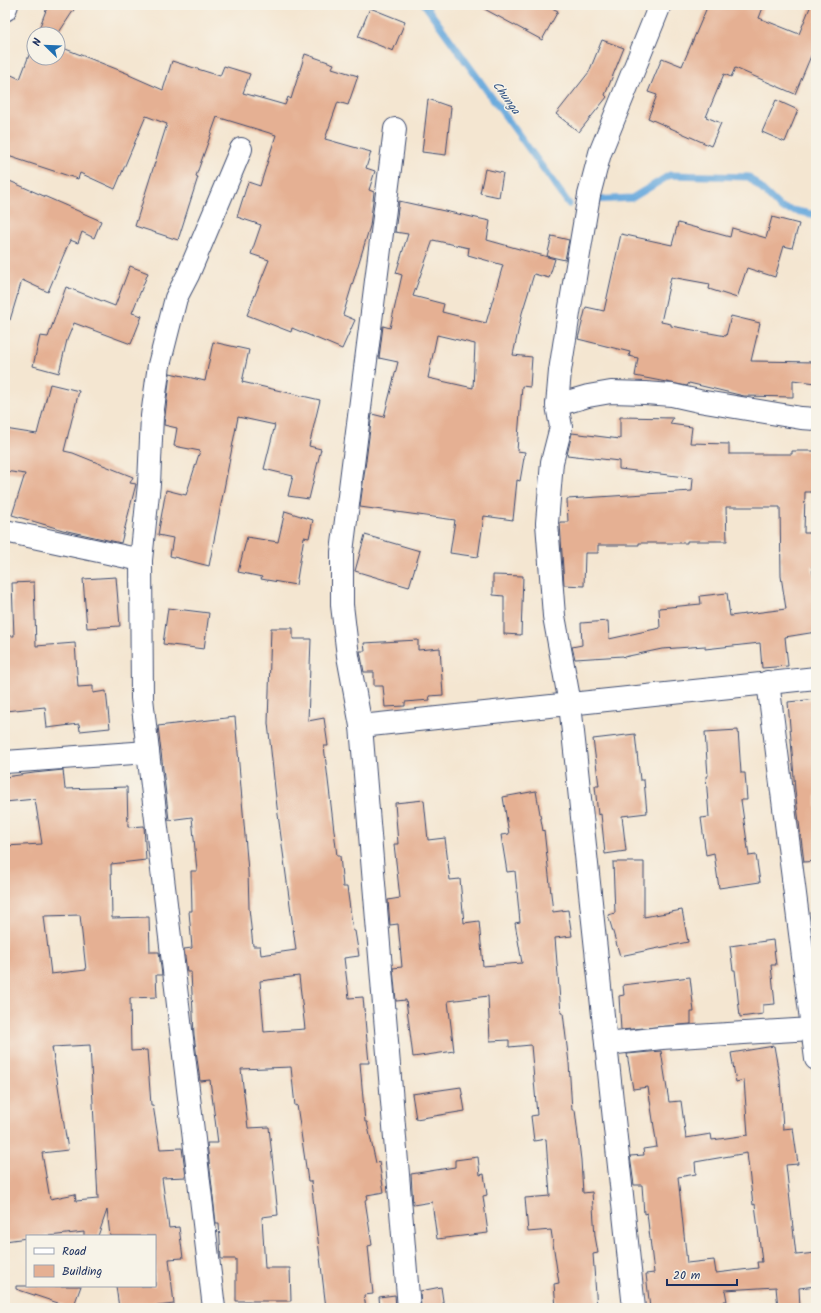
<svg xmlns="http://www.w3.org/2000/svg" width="821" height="1313" viewBox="0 0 821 1313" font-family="Kalam,sans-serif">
<rect width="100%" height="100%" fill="#f7f3e8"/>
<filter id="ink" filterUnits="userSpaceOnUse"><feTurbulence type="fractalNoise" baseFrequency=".025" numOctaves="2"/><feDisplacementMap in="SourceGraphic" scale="8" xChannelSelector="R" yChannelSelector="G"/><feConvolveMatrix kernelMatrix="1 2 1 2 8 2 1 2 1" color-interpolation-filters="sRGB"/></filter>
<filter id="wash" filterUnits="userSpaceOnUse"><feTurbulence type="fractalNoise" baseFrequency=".012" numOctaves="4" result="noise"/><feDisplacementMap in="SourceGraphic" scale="16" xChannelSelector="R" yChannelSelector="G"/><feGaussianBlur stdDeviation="0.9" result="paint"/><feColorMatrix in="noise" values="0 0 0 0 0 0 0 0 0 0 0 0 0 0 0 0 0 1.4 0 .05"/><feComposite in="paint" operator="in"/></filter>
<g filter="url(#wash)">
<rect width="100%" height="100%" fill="#f4e6d1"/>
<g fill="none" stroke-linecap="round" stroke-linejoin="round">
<g stroke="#6aaadd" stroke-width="7">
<polyline points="425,5 569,204"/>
<polyline points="593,200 632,198 670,175 749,177 781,208 816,215"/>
</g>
</g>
<g id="blocks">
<g fill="#e5b093" fill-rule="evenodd">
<polygon points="48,5 77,5 58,34 37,34"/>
<polygon points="477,5 546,5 558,11 542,40"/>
<polygon points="708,5 764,5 759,18 799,34 811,5 816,5 816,44 795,94 735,68 731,77 724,74 706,117 721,123 711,146 648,118 657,95 648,92 662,58 682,66"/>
<polygon points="370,8 405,22 393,51 358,37"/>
<polygon points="602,40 624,48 605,95 607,97 579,132 556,114 589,72"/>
<polygon points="34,42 34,58 58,58 58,46 129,74 129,75 163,90 172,61 220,76 224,66 250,74 243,93 285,105 288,97 291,99 305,54 334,64 332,68 358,76 348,105 338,102 325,139 371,152 366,168 375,171 369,190 374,192 370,226 343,315 355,320 342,349 292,328 291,332 247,315 269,260 251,254 261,225 237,217 248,182 260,186 276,135 217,117 196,176 198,177 178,240 135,226 167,124 146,116 115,189 80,173 78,179 5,155 5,72 20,79"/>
<polygon points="428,99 451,107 446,155 422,152"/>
<polygon points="776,100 798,110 785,142 762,132"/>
<polygon points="485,169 503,173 499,197 480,193"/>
<polygon points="5,179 101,221 94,238 82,232 78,243 70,240 48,292 22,280 10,320 5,319"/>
<path d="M399 201 490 221 487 240 555 259 549 278 534 274 522 313 513 355 532 357 530 387 522 386 517 451 525 452 520 481 517 480 513 520 484 516 478 557 450 553 455 520 360 507 372 414 384 417 398 362 379 358 383 326 390 328 402 275 396 273 408 234 395 232ZM433 240 469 248 468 255 503 265 486 323 442 312 444 304 413 296ZM437 335 475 344 473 388 428 378Z"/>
<polygon points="772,217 799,224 792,248 784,246 775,277 747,268 737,298 709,289 710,284 671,277 661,322 671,324 671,326 726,336 731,316 760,323 751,361 816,362 816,383 793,380 793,397 744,396 689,383 687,386 635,376 638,358 629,356 630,352 578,339 586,307 604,311 621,234 672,245 678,223 730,237 732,228 766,238"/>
<polygon points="552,236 569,240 565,260 547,256"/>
<polygon points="130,266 148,273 132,313 142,316 131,344 74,323 67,340 59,373 33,366 40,336 48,337 66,287 115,306"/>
<polygon points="213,342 249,350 242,382 320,400 309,446 321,449 309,499 288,496 293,476 264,469 275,425 238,417 209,566 170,556 173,538 158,535 166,490 186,495 200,451 174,446 177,428 164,425 170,373 205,381"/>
<polygon points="50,384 79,391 64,451 73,453 133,477 130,483 136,484 121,543 63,530 12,515 25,474 5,471 5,429 37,434"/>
<polygon points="620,417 673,418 670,424 692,427 690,443 729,444 729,454 792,454 792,451 816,451 816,492 805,492 804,533 816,533 816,566 812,566 816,595 816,632 785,637 788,666 762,668 760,643 705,649 705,646 662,649 624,657 623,656 575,659 572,647 582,645 581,623 608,621 609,639 660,628 659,608 701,604 700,596 727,593 730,616 786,609 781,576 780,507 726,507 727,541 687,541 687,543 639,543 639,545 598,545 598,553 585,553 584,586 564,585 560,523 560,522 568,522 567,499 692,491 693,478 619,469 619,461 567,455 572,433 620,439"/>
<polygon points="285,511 313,520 309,538 304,537 296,585 261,579 262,577 238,572 247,537 278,542"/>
<polygon points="365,535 420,551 409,587 355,571"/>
<polygon points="493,575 523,576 521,635 504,634 504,596 493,595"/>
<polygon points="116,577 120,626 87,628 83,579"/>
<polygon points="34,582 36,646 75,643 78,687 93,686 93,693 106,691 110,728 80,731 79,724 47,728 45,707 5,711 5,636 14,636 12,583"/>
<polygon points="168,608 209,613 204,649 163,644"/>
<path d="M271 628H293V639H311L308 721 324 718 328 746H324L337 856H340L343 887H347L353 931H355L359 956 344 958 349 998 363 997 369 1063H360L365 1122H367L376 1163 379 1162 384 1192 367 1195 368 1199 365 1200 372 1245 368 1246 373 1294 364 1295 366 1308H326L311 1181H308L297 1105 295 1106 291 1067 241 1069 248 1128 269 1127 278 1215 262 1217 265 1268H290L291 1301H236V1259H221L219 1223H216L207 1143H218L210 1080 200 1081 194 1035 191 972H187L184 949 192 948 189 911H192L191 871H197L192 817 169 820 158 726 235 717 248 871 249 908 253 946H260L261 955 296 950 277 807 268 723ZM299 976 305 1029 264 1032 260 981Z"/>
<polygon points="418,640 418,650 440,648 443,695 429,696 430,700 405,702 405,706 385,707 383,686 374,686 374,672 364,672 360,651 365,651 364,643"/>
<polygon points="816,699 816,861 804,862 795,790 788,702"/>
<polygon points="738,730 741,773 745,773 747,800 741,800 749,856 756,855 760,882 719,888 714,853 706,855 701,818 709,817 706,776 708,776 705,732"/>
<polygon points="635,734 640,780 644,780 647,813 622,816 626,851 605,854 601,814 598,815 595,786 599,786 593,739"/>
<path d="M63 770 65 789 127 787 128 827 144 826 146 860 111 864 112 918 149 917 150 952H159L162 975H156L157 997 130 998 131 1051 147 1050 151 1105H153L160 1149 182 1148 186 1177 162 1178 169 1228 179 1227 183 1258 169 1259 174 1304 142 1308H119L116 1286H155V1236H110L107 1210 98 1236H84V1232L49 1236H27V1238L5 1241V846L42 844 35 799 5 802V777L34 773ZM80 915 86 970 51 974 44 916ZM90 1045 98 1199 76 1201 75 1194 50 1199 42 1153 68 1150 52 1047Z"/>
<polygon points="536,791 543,831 544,830 553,912 568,910 572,936 555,938 561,1013 563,1013 569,1063 572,1110 575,1110 581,1160 583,1193 592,1192 595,1236 598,1253 593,1254 597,1308 556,1308 554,1284 559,1283 551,1230 528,1232 525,1198 550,1196 546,1139 534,1141 531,1116 537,1115 531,1045 509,1047 509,1040 490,1041 488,996 448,1001 454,1051 413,1057 406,1000 396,1001 393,968 402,967 398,924 390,925 388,900 400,898 394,844 398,844 395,803 424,800 428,840 445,838 450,880 460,879 464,923 479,921 483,966 522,963 515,923 520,922 515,871 507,872 501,835 509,834 503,797"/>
<polygon points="613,862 644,862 644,917 682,910 688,942 620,956 608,915 615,913"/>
<polygon points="773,940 776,965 771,965 775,1004 763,1005 763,1014 740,1017 735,970 733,970 730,946"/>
<polygon points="690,977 694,1012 691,1012 691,1024 621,1030 619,996 624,995 623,985"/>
<path d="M774 1046 780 1080 783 1129 793 1128 798 1164 786 1165 796 1255 816 1253V1286L799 1288 800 1308H778L776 1287 725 1290 727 1301H724V1308H650L646 1274 654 1273 647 1213 644 1214 642 1185H634L630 1156 644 1155 643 1149 657 1147 648 1087 633 1089 627 1054 661 1051 669 1102 681 1101 686 1138 711 1134 712 1140 748 1135 744 1080 736 1082 731 1053ZM747 1153 753 1205 755 1204 762 1262H757L758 1268 716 1273 714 1260 687 1263 678 1177 696 1174 695 1162Z"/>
<polygon points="461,1087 465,1111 416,1119 412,1094"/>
<polygon points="478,1157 480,1175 484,1174 487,1195 483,1196 488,1233 437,1239 432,1202 413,1205 411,1174 455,1167 455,1160"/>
<polygon points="16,1286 81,1286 73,1308 16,1289"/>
<polygon points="441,1287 444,1308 421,1308 420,1291"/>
<polygon points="395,1295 396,1308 380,1308 379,1297"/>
</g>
</g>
</g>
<g filter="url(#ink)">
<use href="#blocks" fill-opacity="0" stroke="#3c4a6f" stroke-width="1"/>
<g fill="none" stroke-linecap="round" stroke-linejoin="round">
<g stroke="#3c4a6f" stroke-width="24">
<g id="minor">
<polyline points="5,10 7,5"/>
<polyline points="395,129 342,552 342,605 348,656 361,726 409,1308"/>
<polyline points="557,405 560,371 569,313 589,195 600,153 660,5"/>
<polyline points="5,531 141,560"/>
<polyline points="768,682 816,1059"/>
<polyline points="361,726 816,678"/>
<polyline points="5,762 148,752"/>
<polyline points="607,1044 662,1038 812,1029"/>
<polyline points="214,1308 148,752 142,698 141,560 149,484 152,416 159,365 176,298 188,275 241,149"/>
<polyline points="634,1308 570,704 554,616 547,523 552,462 561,427 557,405 588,396 611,392 645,393 672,395 699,401 801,418 816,419"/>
</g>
</g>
<use href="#minor" stroke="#fff" stroke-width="22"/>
</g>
</g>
<g text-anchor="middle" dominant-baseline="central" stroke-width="3" stroke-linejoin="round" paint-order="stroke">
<g font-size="12" font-style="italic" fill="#335484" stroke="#f7f3e8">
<text transform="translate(506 98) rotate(54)">Chunga</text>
</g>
</g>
<rect width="821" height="1313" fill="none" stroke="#f7f3e8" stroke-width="20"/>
<rect x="26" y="1235" width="130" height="52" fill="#f7f3e8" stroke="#9fa5b1"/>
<rect x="34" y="1248" width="20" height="6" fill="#ffffff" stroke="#9fa5b1"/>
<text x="62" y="1255" font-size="12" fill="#1b2f5e">Road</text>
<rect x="34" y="1265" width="20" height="12" fill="#e5b093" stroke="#9fa5b1"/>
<text x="62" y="1275" font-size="12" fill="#1b2f5e">Building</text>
<g transform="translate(46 46) rotate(293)"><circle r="19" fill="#f7f3e8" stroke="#9fa5b1"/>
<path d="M0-3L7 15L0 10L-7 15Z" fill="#1f6fb2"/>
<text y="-6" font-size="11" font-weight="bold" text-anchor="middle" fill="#1b2f5e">N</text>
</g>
<path d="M667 1279v6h70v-6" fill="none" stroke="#1b2f5e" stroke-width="2"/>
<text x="673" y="1279" font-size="12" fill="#1b2f5e" stroke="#f7f3e8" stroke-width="3" paint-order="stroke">20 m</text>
</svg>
